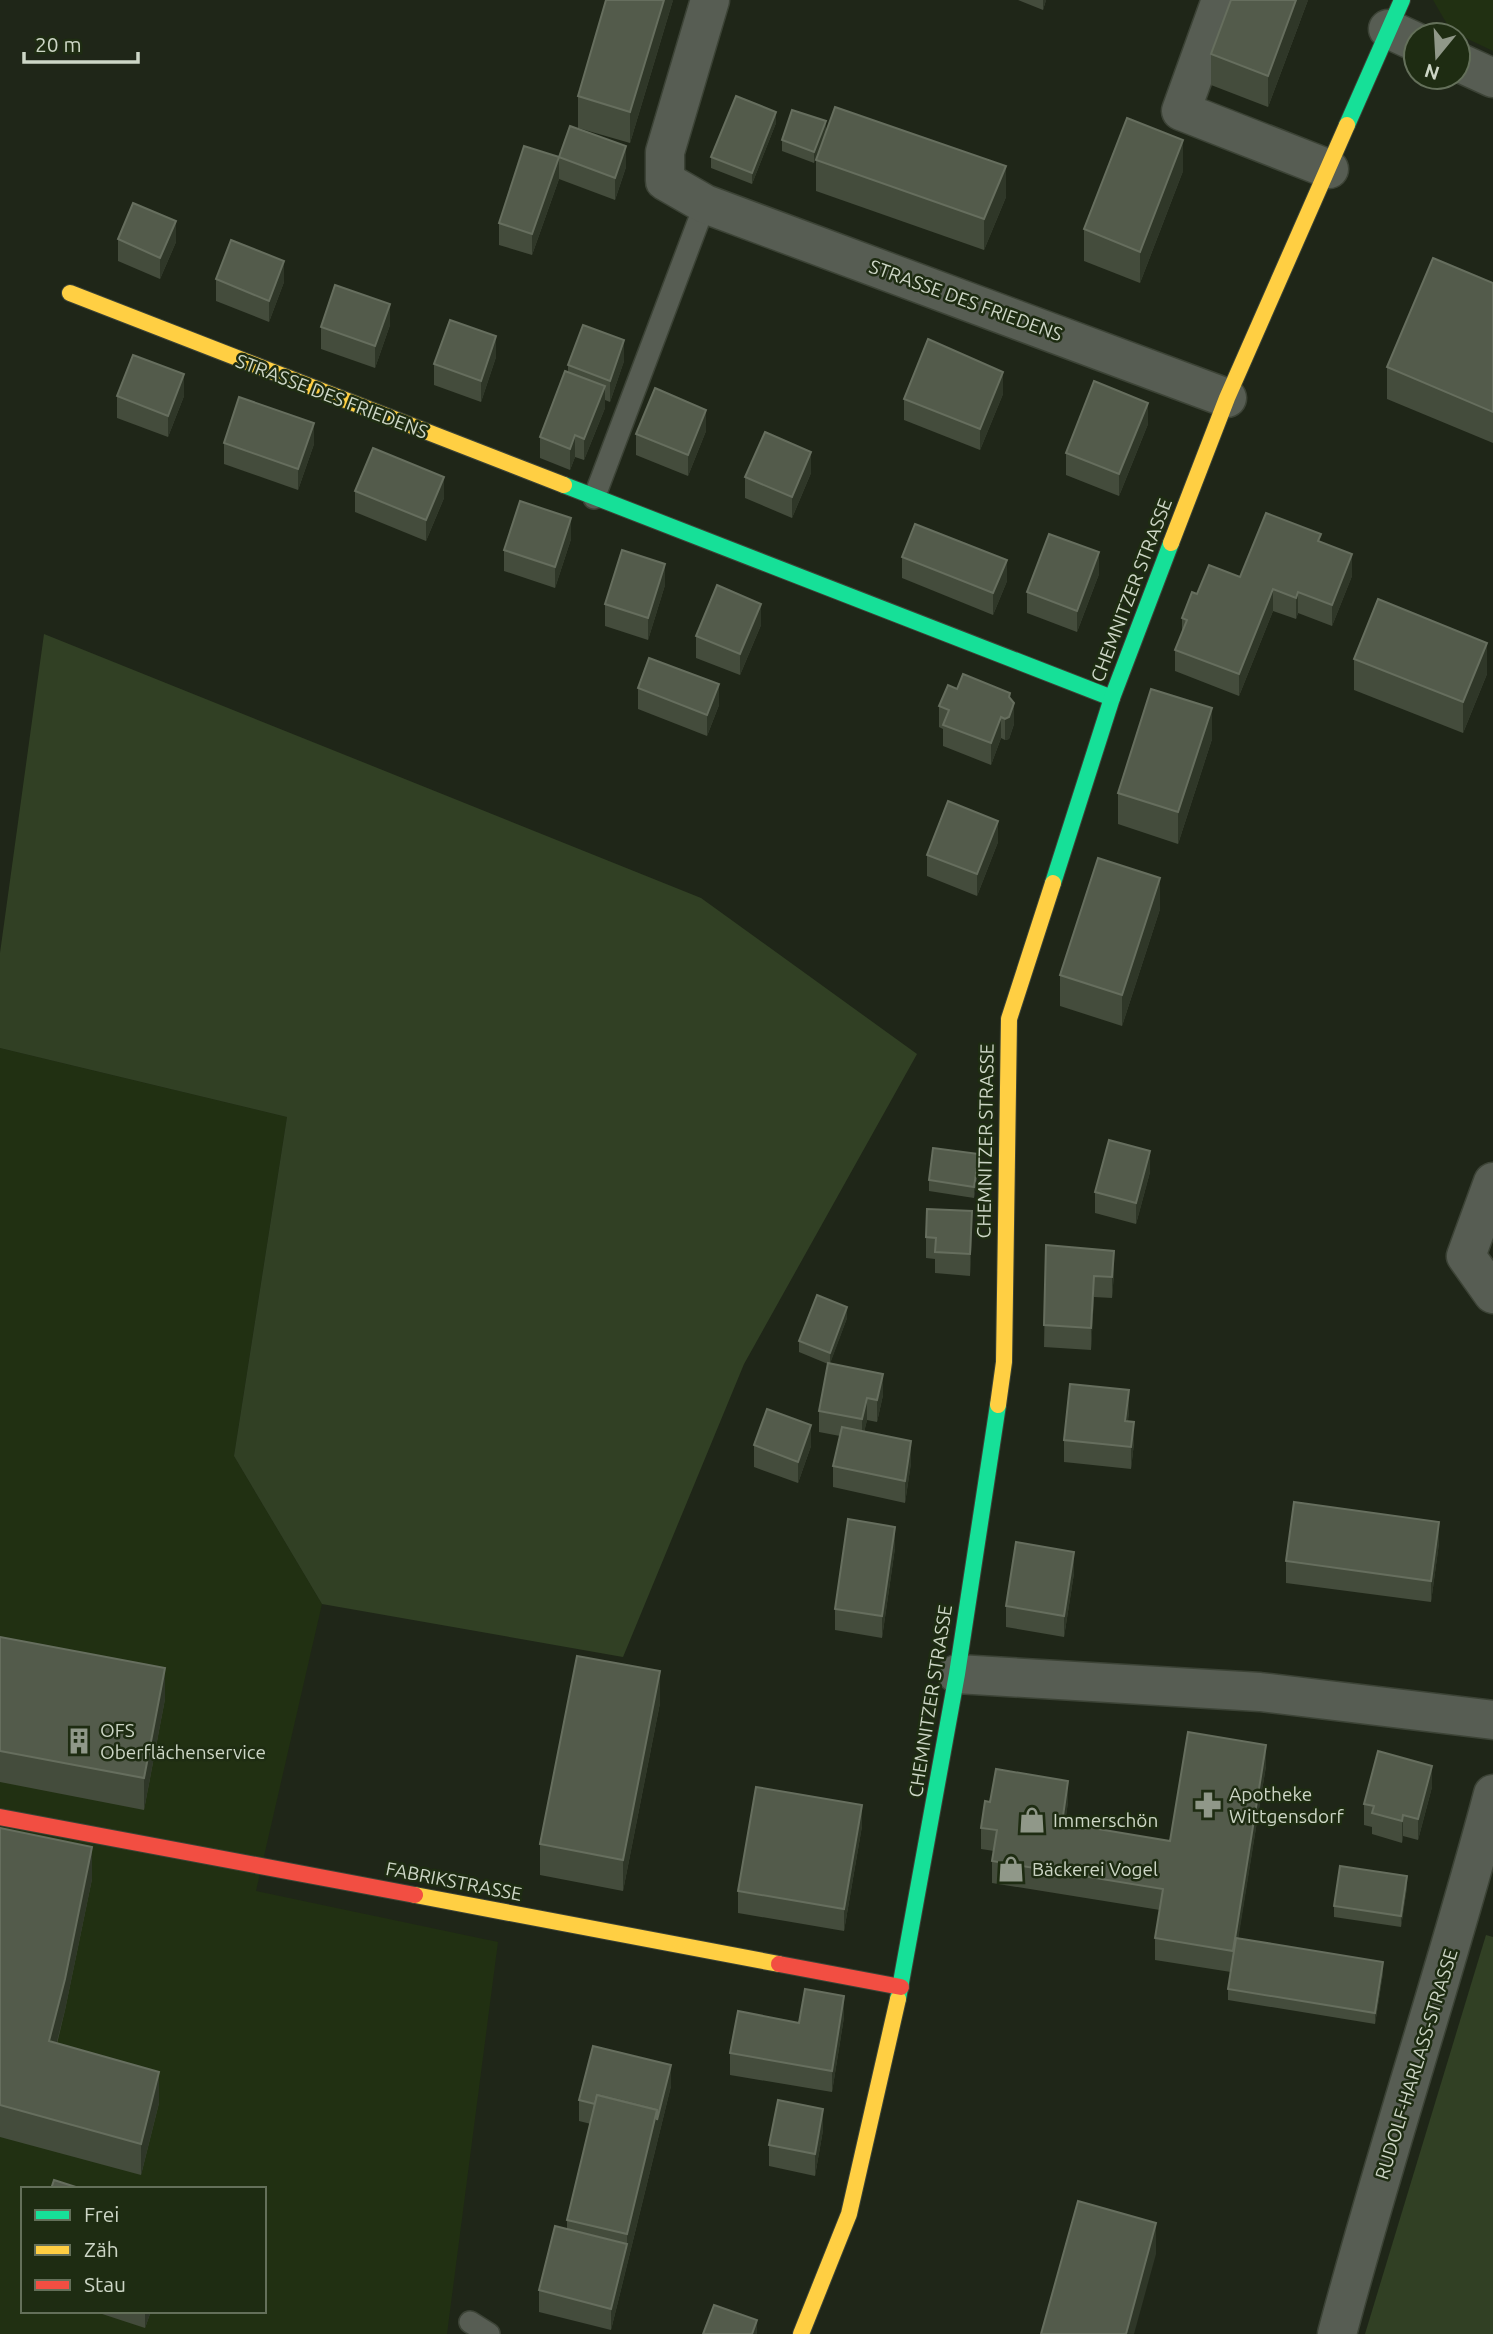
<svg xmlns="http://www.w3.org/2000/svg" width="1493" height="2334" viewBox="0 0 1493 2334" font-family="Ubuntu,sans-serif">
<rect width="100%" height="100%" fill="#1f2618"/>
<g fill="#213012" fill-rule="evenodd">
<polygon points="1433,0 1493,0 1493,51 1451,31"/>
<path d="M0 1048 287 1117 234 1456 322 1604 256 1891 498 1942 447 2334H0ZM23 2189H264V2311H23Z"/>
</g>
<g fill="#314024">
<polygon points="44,634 701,898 917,1054 744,1364 623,1657 322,1604 234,1456 287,1117 0,1048 0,953"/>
<polygon points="1486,1935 1493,1937 1493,2334 1365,2334"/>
</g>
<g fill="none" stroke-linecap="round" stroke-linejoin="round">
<g stroke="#3c4336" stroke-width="24">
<g id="lane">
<polyline points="594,498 705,204"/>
<polyline points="470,2322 489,2334"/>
</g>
</g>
<g stroke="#3c4336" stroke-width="41">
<g id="street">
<polyline points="710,0 665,152 665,181 705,204 1227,398"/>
<polyline points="1221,0 1181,111 1329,169"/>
<polyline points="1388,29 1416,42"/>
<polyline points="1458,62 1493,78"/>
<polyline points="1493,1182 1466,1256 1493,1294"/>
<polyline points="957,1674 1260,1692 1493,1720"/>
<path d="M1337 2334C1385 2153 1445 1975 1493 1794"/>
</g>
</g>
<g stroke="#3c4336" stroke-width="18">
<g id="fast">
<polyline points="1347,125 1402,0"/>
<polyline points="564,485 1112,698"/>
<polyline points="1053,883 1112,698 1171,543"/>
<polyline points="898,1999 957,1674 998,1405"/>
</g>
</g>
<g stroke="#3c4336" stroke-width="18">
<g id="slow">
<polyline points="70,293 564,485"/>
<polyline points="1171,543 1227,398 1347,125"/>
<polyline points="998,1405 1004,1362 1009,1019 1053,883"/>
<polyline points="415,1895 779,1964"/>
<polyline points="801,2334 849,2214 898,1999"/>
</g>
</g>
<g stroke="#3c4336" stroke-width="18">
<g id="jam">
<polyline points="0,1817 415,1895"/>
<polyline points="779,1964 901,1987"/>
</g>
</g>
<use href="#lane" stroke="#575d53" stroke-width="21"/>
<use href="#street" stroke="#575d53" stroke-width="38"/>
<use href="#fast" stroke="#16e098" stroke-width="16"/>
<use href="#slow" stroke="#ffcf43" stroke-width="16"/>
<use href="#jam" stroke="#f24e42" stroke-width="16"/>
</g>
<g fill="#444c3c">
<polygon points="673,0 630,143 578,128 578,96"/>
<polygon points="1018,0 1046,0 1043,10"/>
<polygon points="1308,0 1268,107 1211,85 1211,54"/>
<polygon points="826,121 814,163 782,151 782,140"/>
<polygon points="776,123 752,184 711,168 711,157"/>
<polygon points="559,157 626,167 615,200 559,179 532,255 499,245 499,223"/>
<polygon points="816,160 1006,197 984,250 816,191"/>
<polygon points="1183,171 1140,283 1084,261 1084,229"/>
<polygon points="118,239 176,242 160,279 118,261"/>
<polygon points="216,279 284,282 269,322 216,301"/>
<polygon points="1493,283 1493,443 1387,399 1387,367"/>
<polygon points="390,325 375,368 321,349 321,327"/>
<polygon points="496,357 481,402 434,385 434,364"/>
<polygon points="624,361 610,402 605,400 605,408 584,460 575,457 570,470 540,458 540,437 568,372 568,365"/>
<polygon points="1003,394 980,450 904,420 904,399"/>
<polygon points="117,396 184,396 168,437 117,418"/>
<polygon points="1148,424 1119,496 1066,475 1066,453"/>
<polygon points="706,431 688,476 636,455 636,434"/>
<polygon points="224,443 314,444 298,490 224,464"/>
<polygon points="811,473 792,518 745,498 745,477"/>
<polygon points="355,491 444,498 426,541 355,512"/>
<polygon points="571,539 555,588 504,571 504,550"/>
<polygon points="1321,542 1352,576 1332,626 1298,613 1296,619 1273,611 1239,696 1175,671 1175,650 1182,633 1182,618 1197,594"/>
<polygon points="902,557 1007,581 993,615 902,578"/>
<polygon points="1099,574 1077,632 1027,613 1027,592"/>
<polygon points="665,585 648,640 605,626 605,604"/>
<polygon points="761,625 740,675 696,658 696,636"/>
<polygon points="1354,659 1487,674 1463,733 1354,690"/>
<polygon points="638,688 719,705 707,736 638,709"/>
<polygon points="957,689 1010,699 1014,724 1009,739 1005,740 1001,738 991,765 943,746 943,729 939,727 939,706"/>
<polygon points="1212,739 1178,844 1118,824 1118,793"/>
<polygon points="998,842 977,896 927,876 927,855"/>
<polygon points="1160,909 1122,1026 1060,1006 1060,975"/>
<polygon points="979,1165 974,1198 929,1191 929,1180"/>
<polygon points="1150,1172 1136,1224 1095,1213 1095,1192"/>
<polygon points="972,1232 970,1276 935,1273 935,1259 926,1258 926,1237"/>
<polygon points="1046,1245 1114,1273 1112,1298 1094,1297 1091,1350 1044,1347"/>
<polygon points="847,1318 830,1363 883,1395 877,1422 867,1420 864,1432 911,1463 905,1503 833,1487 833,1466 840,1436 819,1432 819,1411 828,1364 799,1352 799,1341"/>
<polygon points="1129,1411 1128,1421 1134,1443 1131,1469 1064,1462 1064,1440"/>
<polygon points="754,1445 811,1446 798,1483 754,1467"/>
<polygon points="1439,1543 1431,1602 1286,1583 1286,1561"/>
<polygon points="895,1548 882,1638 835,1630 835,1609"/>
<polygon points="1074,1573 1064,1637 1006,1627 1006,1606"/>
<polygon points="0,1637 165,1699 144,1810 0,1782"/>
<polygon points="660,1703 623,1891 540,1875 540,1844"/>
<polygon points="1266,1766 1238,1938 1383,1973 1375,2024 1228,2000 1228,1989 1231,1972 1155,1960 1155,1938 1160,1910 992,1883 992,1861 994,1851 981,1849 981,1828 990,1802 1068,1802 1065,1823 1170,1841"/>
<polygon points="1432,1787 1418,1840 1403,1836 1402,1843 1372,1834 1372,1827 1364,1825 1364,1804"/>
<polygon points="862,1826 844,1931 738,1913 738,1891"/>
<polygon points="0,1828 92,1879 65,2010 57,2044 159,2103 141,2175 0,2137"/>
<polygon points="1407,1887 1401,1927 1334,1917 1334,1906"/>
<polygon points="844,2017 832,2092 730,2075 730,2053 799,2023"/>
<polygon points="671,2086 611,2330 539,2312 539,2290 567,2229 567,2220 591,2124 579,2121 579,2100"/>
<polygon points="823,2130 815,2176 769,2166 769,2145"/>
<polygon points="93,2311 151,2311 145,2328"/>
</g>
<g fill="#2f3728">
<polygon points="664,0 673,0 630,143 630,112"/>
<polygon points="1043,0 1046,0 1043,10"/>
<polygon points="1296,0 1308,0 1268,107 1268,76"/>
<polygon points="776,112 776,123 752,184 752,173"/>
<polygon points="826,121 826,132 814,163 814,152"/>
<polygon points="1183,140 1183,171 1140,283 1140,252"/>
<polygon points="626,146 626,167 615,200 615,178"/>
<polygon points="559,157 559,179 532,255 532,234"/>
<polygon points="1006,166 1006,197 984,250 984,219"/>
<polygon points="176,221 176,242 160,279 160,258"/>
<polygon points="284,261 284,282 269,322 269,301"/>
<polygon points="390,304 390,325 375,368 375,346"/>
<polygon points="496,336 496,357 481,402 481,381"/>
<polygon points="624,340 624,361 610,402 610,381"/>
<polygon points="1003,372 1003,394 980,450 980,429"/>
<polygon points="184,374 184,396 168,437 168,416"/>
<polygon points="605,386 605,408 584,460 584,439"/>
<polygon points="1148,403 1148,424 1119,496 1119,474"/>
<polygon points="706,410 706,431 688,476 688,455"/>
<polygon points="314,423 314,444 298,490 298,469"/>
<polygon points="575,435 575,457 570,470 570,449"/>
<polygon points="811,452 811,473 792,518 792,497"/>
<polygon points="444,477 444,498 426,541 426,520"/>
<polygon points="571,518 571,539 555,588 555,567"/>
<polygon points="1099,552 1099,574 1077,632 1077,611"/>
<polygon points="1352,554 1352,576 1332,626 1332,605"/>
<polygon points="1007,560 1007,581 993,615 993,593"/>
<polygon points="665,564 665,585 648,640 648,618"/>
<polygon points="1273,589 1273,611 1239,696 1239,674"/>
<polygon points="1298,592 1298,613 1296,619 1296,598"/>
<polygon points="761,604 761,625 740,675 740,654"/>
<polygon points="1487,643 1487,674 1463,733 1463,702"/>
<polygon points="719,684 719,705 707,736 707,715"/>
<polygon points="1010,693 1010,713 1014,703 1014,724 1009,739 1005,740 1005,719"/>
<polygon points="1212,708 1212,739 1178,844 1178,812"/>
<polygon points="1001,717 1001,738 991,765 991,743"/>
<polygon points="998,821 998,842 977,896 977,874"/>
<polygon points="1160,878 1160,909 1122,1026 1122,995"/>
<polygon points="1150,1151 1150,1172 1136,1224 1136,1203"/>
<polygon points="979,1154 979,1165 974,1198 974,1187"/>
<polygon points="972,1211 972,1232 970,1276 970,1254"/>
<polygon points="1114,1251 1114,1273 1112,1298 1112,1277"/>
<polygon points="1094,1276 1094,1297 1091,1350 1091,1328"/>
<polygon points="847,1307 847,1318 830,1364 830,1353"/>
<polygon points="883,1374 883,1395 877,1422 877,1400"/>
<polygon points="1129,1390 1129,1411 1125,1442 1125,1421"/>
<polygon points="867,1398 867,1420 862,1441 862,1419"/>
<polygon points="1134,1422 1134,1443 1131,1469 1131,1447"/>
<polygon points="811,1425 811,1446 798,1483 798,1462"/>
<polygon points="911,1441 911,1463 905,1503 905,1481"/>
<polygon points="1439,1522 1439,1543 1431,1602 1431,1581"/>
<polygon points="895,1527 895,1548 882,1638 882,1616"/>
<polygon points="1074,1552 1074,1573 1064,1637 1064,1616"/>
<polygon points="165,1668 165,1699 144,1810 144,1778"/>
<polygon points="660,1671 660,1703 623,1891 623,1860"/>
<polygon points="1266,1745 1266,1766 1233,1972 1233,1951"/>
<polygon points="1432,1766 1432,1787 1418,1840 1418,1819"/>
<polygon points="1068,1781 1068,1802 1062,1844 1062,1823"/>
<polygon points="862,1805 862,1826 844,1931 844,1909"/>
<polygon points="1403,1815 1403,1836 1402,1843 1402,1821"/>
<polygon points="92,1847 92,1879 65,2010 49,2073 49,2041"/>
<polygon points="1407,1876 1407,1887 1401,1927 1401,1916"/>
<polygon points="1383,1962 1383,1973 1375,2024 1375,2013"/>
<polygon points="844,1996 844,2017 832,2092 832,2071"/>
<polygon points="671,2065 671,2086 627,2265 627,2234 657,2110"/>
<polygon points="159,2072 159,2103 141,2175 141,2144"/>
<polygon points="823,2109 823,2130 815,2176 815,2154"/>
<polygon points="1156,2223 1156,2254 1134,2334 1126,2334"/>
<polygon points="627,2244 627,2265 611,2330 611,2309"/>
<polygon points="145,2311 151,2311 145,2328"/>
<polygon points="757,2320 757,2334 752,2334"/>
</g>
<g fill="#535b4b" stroke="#666e5e" stroke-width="2">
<polygon points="606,0 664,0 630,112 578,96"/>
<polygon points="1231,0 1296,0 1268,76 1211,54"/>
<polygon points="736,96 776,112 752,173 711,157"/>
<polygon points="835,107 1006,166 984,219 816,160"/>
<polygon points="792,110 826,121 814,152 782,140"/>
<polygon points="1127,118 1183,140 1140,252 1084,229"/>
<polygon points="570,126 626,146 615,178 559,157 532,234 499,223 524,146 559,157"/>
<polygon points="133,203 176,221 160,258 118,239"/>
<polygon points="231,240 284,261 269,301 216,279"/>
<polygon points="1433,258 1493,283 1493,412 1387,367"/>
<polygon points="335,285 390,304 375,346 321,327"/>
<polygon points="450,320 496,336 481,381 434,364"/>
<polygon points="583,325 624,340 610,381 568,365"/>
<polygon points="928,339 1003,372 980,429 904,399"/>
<polygon points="133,355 184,374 168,416 117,396"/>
<polygon points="565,371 605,386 584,439 575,435 570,449 540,437"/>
<polygon points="1094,381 1148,403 1119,474 1066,453"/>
<polygon points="655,388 706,410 688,455 636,434"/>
<polygon points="239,397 314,423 298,469 224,443"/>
<polygon points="765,432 811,452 792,497 745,477"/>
<polygon points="373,448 444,477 426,520 355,491"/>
<polygon points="520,501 571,518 555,567 504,550"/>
<polygon points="1266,513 1321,534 1318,541 1352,554 1332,605 1298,592 1296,598 1273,589 1239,674 1175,650 1187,620 1182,618 1192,592 1197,594 1209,565 1240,577"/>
<polygon points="915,524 1007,560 993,593 902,557"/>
<polygon points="1049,534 1099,552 1077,611 1027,592"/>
<polygon points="622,550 665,564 648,618 605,604"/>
<polygon points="717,585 761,604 740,654 696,636"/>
<polygon points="1378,599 1487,643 1463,702 1354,659"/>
<polygon points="649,658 719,684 707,715 638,688"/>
<polygon points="963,674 1010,693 1009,697 1014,703 1009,717 1005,719 1001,717 991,743 943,725 949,710 939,706 948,685 957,689"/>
<polygon points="1151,689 1212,708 1178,812 1118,793"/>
<polygon points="948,801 998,821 977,874 927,855"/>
<polygon points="1098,858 1160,878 1122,995 1060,975"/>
<polygon points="1109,1140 1150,1151 1136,1203 1095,1192"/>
<polygon points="933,1148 979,1154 974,1187 929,1180"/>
<polygon points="927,1209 972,1211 970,1254 935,1252 936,1238 926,1237"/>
<polygon points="1046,1245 1114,1251 1112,1277 1094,1276 1091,1328 1044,1325"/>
<polygon points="817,1295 847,1307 830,1353 799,1341"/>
<polygon points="828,1363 883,1374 877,1400 867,1398 862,1419 819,1411"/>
<polygon points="1070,1384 1129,1390 1125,1421 1134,1422 1131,1447 1064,1440"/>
<polygon points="767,1409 811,1425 798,1462 754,1445"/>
<polygon points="842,1427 911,1441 905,1481 833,1466"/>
<polygon points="1294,1502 1439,1522 1431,1581 1286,1561"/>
<polygon points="848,1519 895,1527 882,1616 835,1609"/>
<polygon points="1016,1542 1074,1552 1064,1616 1006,1606"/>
<polygon points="0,1637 165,1668 144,1778 0,1751"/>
<polygon points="577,1656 660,1671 623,1860 540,1844"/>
<polygon points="1188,1732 1266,1745 1233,1951 1155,1938 1163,1889 992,1861 997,1830 981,1828 985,1801 990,1802 996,1769 1068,1781 1062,1823 1170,1841"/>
<polygon points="1378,1751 1432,1766 1418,1819 1403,1815 1402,1821 1372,1813 1374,1806 1364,1804"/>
<polygon points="756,1787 862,1805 844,1909 738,1891"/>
<polygon points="0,1828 92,1847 65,1979 49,2041 159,2072 141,2144 0,2105"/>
<polygon points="1340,1866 1407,1876 1401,1916 1334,1906"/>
<polygon points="1236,1938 1383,1962 1375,2013 1228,1989"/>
<polygon points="805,1989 844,1996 832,2071 730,2053 738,2011 799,2023"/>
<polygon points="593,2046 671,2065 657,2120 657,2110 597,2095 595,2104 579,2100"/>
<polygon points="597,2095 657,2110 627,2234 567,2220"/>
<polygon points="778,2100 823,2109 815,2154 769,2145"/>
<polygon points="54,2180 82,2189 51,2189"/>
<polygon points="1078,2201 1156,2223 1126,2334 1041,2334"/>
<polygon points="555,2226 627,2244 611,2309 539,2290"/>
<polygon points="714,2305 757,2320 752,2334 703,2334"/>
</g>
<defs>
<g id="building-bare" transform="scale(2.1)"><path d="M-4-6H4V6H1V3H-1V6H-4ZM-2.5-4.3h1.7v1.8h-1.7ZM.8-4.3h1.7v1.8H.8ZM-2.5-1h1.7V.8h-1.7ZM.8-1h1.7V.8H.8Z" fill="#909889" stroke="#1e2c12" stroke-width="2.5" paint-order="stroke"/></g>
<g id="pharmacy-bare" transform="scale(2.1)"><path d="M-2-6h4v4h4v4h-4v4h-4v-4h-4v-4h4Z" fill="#909889" stroke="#1e2c12" stroke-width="2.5" paint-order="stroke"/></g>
<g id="shop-bare" transform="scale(2.1)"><path d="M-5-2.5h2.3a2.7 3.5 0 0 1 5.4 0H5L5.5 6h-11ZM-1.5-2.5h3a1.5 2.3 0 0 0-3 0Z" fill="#909889" stroke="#1e2c12" stroke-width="2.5" paint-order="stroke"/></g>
</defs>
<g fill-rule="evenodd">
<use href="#building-bare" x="79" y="1741"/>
<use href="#pharmacy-bare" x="1208" y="1805"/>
<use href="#shop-bare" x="1032" y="1820"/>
<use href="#shop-bare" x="1011" y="1869"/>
</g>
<g text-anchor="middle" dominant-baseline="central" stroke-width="5" stroke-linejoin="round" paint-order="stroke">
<g font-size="19" fill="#cdd6c6" stroke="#1e2c12">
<text transform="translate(966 300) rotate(20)">STRASSE DES FRIEDENS</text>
<text transform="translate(332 396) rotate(21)">STRASSE DES FRIEDENS</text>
<text transform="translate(1131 590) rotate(-69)">CHEMNITZER STRASSE</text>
<text transform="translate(985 1141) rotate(-89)">CHEMNITZER STRASSE</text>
<text transform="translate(930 1701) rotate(-81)">CHEMNITZER STRASSE</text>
<text transform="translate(454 1881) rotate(11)">FABRIKSTRASSE</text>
<text transform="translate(1416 2064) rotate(-73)">RUDOLF-HARLASS-STRASSE</text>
</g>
<g font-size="19" fill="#cdd6c6" stroke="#1e2c12" text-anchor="start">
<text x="100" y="1730">OFS<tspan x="100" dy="22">Oberflächenservice</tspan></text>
<text x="1229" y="1794">Apotheke<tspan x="1229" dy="22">Wittgensdorf</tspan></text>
<text x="1053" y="1820">Immerschön</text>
<text x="1032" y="1869">Bäckerei Vogel</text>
</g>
</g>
<rect x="21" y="2187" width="245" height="126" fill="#1e2c12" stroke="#64705a" stroke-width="2"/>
<rect x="35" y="2210" width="35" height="10" fill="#16e098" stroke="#64705a" stroke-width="2"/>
<text x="84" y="2222" font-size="21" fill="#cdd6c6">Frei</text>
<rect x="35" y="2245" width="35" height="10" fill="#ffcf43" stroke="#64705a" stroke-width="2"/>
<text x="84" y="2257" font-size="21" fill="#cdd6c6">Zäh</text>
<rect x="35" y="2280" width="35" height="10" fill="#f24e42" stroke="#64705a" stroke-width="2"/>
<text x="84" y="2292" font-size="21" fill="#cdd6c6">Stau</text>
<g transform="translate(1437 56) rotate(198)"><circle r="33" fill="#1e2c12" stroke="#64705a" stroke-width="2"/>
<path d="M0-5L12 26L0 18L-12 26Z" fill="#909889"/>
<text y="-10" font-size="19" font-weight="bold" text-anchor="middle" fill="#cdd6c6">N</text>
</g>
<path d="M24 52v10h114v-10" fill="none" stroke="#cdd6c6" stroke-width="3.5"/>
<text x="35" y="52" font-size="21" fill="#cdd6c6" stroke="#1e2c12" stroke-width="5" paint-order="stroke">20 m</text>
</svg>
